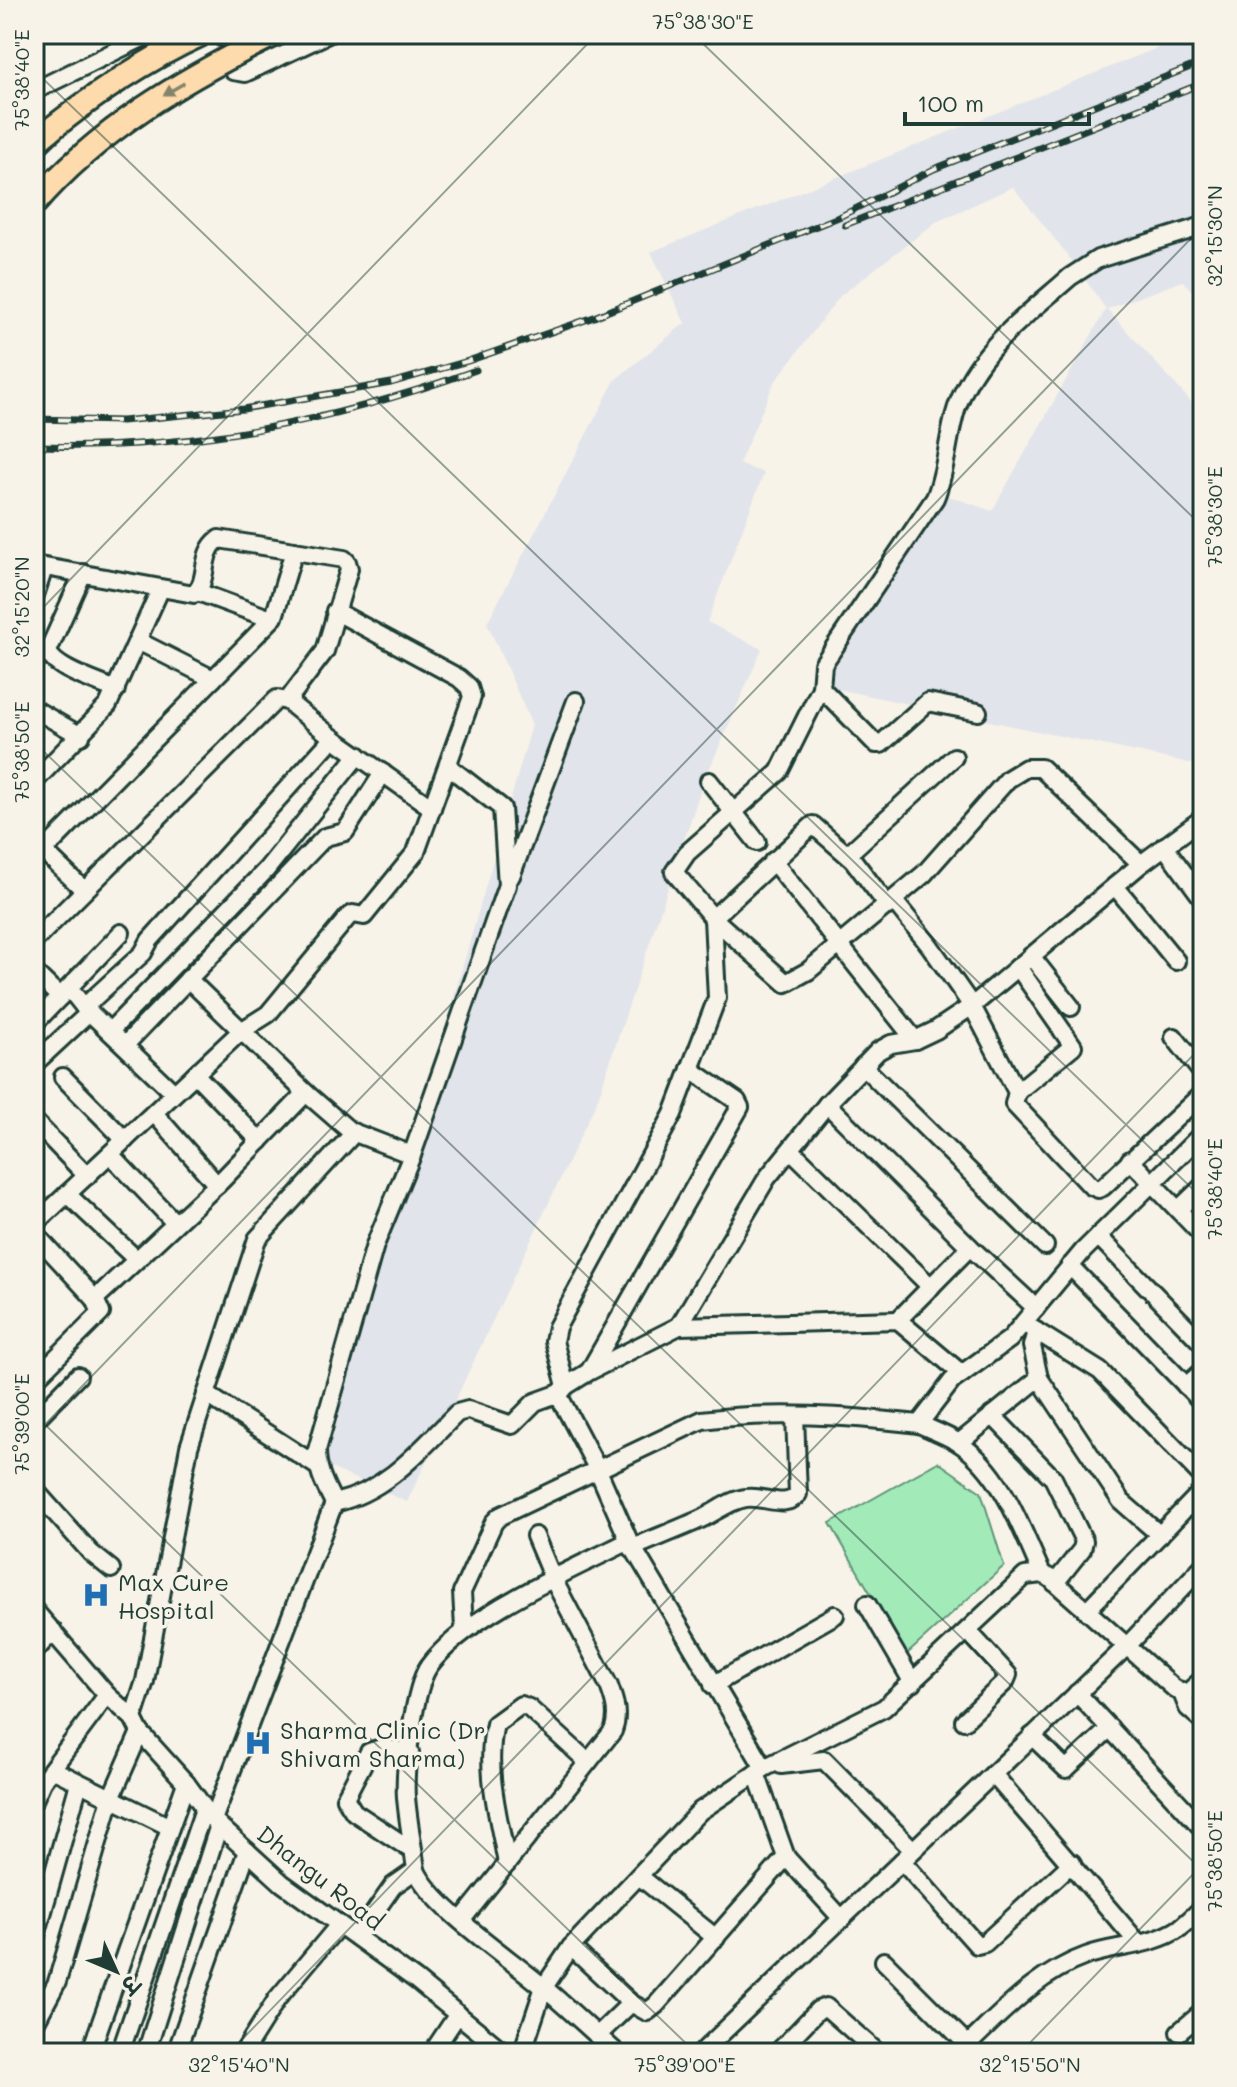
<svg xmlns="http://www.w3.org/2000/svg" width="1237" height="2087" viewBox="0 0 1237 2087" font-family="Mali,'Playpen Sans Deva',sans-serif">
<rect width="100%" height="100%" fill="#f7f3e8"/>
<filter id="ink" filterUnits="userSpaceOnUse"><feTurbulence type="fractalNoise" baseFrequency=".0125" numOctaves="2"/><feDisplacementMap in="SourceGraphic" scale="16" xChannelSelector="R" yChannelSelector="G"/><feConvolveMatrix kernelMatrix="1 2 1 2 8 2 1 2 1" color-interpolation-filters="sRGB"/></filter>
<g filter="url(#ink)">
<polygon fill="#e2e4eb" points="1192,34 1203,34 1203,302 1183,281 1107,309 1203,415 1203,766 823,686 946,495 992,511 1106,309 1067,254 1013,187 936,222 841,295 774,383 739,464 764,473 707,622 762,649 702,786 597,1101 407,1502 320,1463 532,725 487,623 615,380 685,323 651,252"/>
<polygon fill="#a2ebb9" stroke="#609476" stroke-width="2" points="938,1462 981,1492 1004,1566 906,1655 830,1523"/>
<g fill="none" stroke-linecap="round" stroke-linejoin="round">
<g stroke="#1f3d34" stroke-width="22">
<g id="minor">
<polyline points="217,55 233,71 245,73 328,34"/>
<polyline points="34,91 150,34"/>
<polyline points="34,176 101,112 208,46"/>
<path d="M34 565 194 594C210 581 199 553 219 539L344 559 347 562 349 569 325 651 287 701"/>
<path d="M83 573 48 651C53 669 98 682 116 690"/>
<polyline points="198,592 271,619"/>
<polyline points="34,598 44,568"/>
<polyline points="138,641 213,679"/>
<polyline points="821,688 779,772 687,853 674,872 713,918 786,983 808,971 924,874 1008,779 1026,768 1041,768 1141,864"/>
<polyline points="34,709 81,736"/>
<path d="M978 712 928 702 881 744H876L821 688 823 664 935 498C947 469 947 437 957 407 977 350 1026 316 1070 277L1098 259 1203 226"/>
<polyline points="709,781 757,842"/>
<polyline points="34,782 108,705 160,590"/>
<polyline points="34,842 84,890"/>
<polyline points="1164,846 1203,899"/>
<polyline points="848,854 954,757"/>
<polyline points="34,861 274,617 294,551"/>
<polyline points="773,861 915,1040"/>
<polyline points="511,876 576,701"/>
<polyline points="1115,886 1176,961"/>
<polyline points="894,901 930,946 972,1006 1017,1092 1014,1104 1091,1186 1098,1189 1103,1187 1203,1093"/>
<polyline points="34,941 277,699 287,701 333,738 432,808"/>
<polyline points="1031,956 1071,1007"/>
<polyline points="34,972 60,997"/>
<polyline points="69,988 84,1007 174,1093"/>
<polyline points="84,1007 143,953 150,940 333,738"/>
<polyline points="34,1024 121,933"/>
<polyline points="110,1031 266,870 358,755"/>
<polyline points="1174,1037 1203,1074"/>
<polyline points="125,1045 325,837 345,832 383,773"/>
<polyline points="34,1064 90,1012"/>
<polyline points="863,1066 1045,1246"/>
<polyline points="195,1074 260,1141"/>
<polyline points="63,1077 125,1140"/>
<polyline points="1017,1092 1073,1046 1018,967"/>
<polyline points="306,1093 350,1131 412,1155"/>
<polyline points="827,1104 970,1247 1036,1308"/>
<polyline points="154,1113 217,1185"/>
<polyline points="34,1121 87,1176"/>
<polyline points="791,1150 931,1287"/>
<polyline points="110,1154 175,1223"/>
<polyline points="1130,1160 1203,1236"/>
<polyline points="67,1194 136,1259"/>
<polyline points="1178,1210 1203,1186"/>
<polyline points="34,1225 241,1031 268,1014 348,917 353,914 364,916 416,852 472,697 469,687 459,678 335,611"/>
<polyline points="34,1233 95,1299"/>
<polyline points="1098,1236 1203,1344"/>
<polyline points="1070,1266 1203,1403"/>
<polyline points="898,1320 970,1247"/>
<polyline points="679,1326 767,1178 827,1104 878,1051 891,1044 915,1040 936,1030 972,1006 1141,864 1203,818"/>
<polyline points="1028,1326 1100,1371 1203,1477"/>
<polyline points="1036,1331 1032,1346 1039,1378 1121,1501 1160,1535"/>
<polyline points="590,1370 740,1107 737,1101 690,1069"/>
<polyline points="34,1380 101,1313 95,1299 221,1181 306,1093 188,979"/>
<polyline points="566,1386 554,1341 557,1327 673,1114 717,998 713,918 813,825 853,860 888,906"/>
<polyline points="1186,1386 1203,1371"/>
<polyline points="206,1394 317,1466"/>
<polyline points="992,1415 1053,1478 1084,1541 1082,1549 1055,1583"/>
<polyline points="34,1421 78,1376"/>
<polyline points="959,1443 1039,1378"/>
<polyline points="34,1489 91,1553 111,1569"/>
<path d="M334 1503C386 1492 421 1449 457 1413L468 1410 512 1425 535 1402 560 1393"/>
<path d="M632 1548C655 1538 679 1529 701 1519 716 1512 730 1500 746 1498 763 1495 786 1510 798 1494L795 1416"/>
<path d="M1042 1574C1021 1528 1003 1473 959 1443 947 1435 932 1430 919 1424L952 1381 1010 1339 1083 1251 1203 1133"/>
<polyline points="867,1604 913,1683"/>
<polyline points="34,1610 107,1695 133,1718 140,1732 186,1783 213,1820 282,1883 416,1980 505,2053"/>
<polyline points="1087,1610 1203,1490"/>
<path d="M464 1629 462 1592 494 1522 500 1516 702 1420C774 1411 847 1416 919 1424"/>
<polyline points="34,1652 53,1631"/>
<polyline points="713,1685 835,1615"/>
<polyline points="1077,1693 1203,1829"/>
<polyline points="1182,1693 1188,1708 1203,1721"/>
<polyline points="133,1718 145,1681 189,1447 257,1239 354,1133"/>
<polyline points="964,1721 1005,1682 1008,1675 968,1631"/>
<polyline points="1032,1736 1066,1769 1110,1728"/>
<polyline points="410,1752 381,1748 369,1752 345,1798 354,1812 413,1851"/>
<polyline points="781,1765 824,1760 913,1850"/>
<polyline points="764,1768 884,1708 1025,1576 1042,1574 1050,1578 1175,1689 1187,1693 1203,1679"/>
<polyline points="52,1769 170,1827"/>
<polyline points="756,1773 786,1857"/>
<polyline points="993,1774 1139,1944"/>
<polyline points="34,1800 42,1782 107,1695"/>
<path d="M213 1820 334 1503C325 1485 317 1471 317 1450L375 1245 412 1155 507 885 502 808 449 767"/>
<polyline points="902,1861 977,1945 985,1943 1072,1863"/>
<path d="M507 1864C499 1817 484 1770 495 1724L521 1705 529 1708 588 1762"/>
<polyline points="639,1876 716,1938"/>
<path d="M461 1921 613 1731C619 1715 615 1702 609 1686L553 1579 535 1536"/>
<polyline points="357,1937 393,1886 416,1870"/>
<polyline points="34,1943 79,1783"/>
<polyline points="571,1947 631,2003 647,2012 656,2005 786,1857 842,1919"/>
<polyline points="884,1961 968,2045"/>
<polyline points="34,2025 57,1982 111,1798 140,1732"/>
<polyline points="1179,2032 1203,2012"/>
<polyline points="597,2036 631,2003"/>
<polyline points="90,2053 186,1783"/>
<polyline points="120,2053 204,1809"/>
<polyline points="146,2053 219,1825"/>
<polyline points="176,2053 247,1851"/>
<polyline points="243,2053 277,1999 339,1925"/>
<polyline points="432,2053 458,2014"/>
<polyline points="522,2053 544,1987 571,1947 700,1811 764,1768 629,1541 597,1468 560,1398 560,1393 566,1386 590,1371 679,1326 898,1320 962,1374"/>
<path d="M617 2053C592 2031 568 2008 543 1987 511 1959 432 1907 416 1870 413 1846 408 1822 406 1797 404 1771 414 1687 429 1666 467 1614 570 1571 629 1541"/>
<polyline points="701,2053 1127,1646 1203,1566"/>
<polyline points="777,2053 818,2010 826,2007 878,2053"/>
<path d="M959 2053C998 2017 1035 1974 1086 1956 1116 1945 1152 1947 1180 1928 1188 1922 1196 1914 1203 1907"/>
</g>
</g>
<use href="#minor" stroke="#f7f3e8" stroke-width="16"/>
<g stroke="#1f3d34" stroke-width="7">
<g id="rail">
<polyline points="845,225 1203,83"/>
<polyline points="34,419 122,421 243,409 391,383 468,361 594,317 841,216 934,169 1203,62"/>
<path d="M34 446C191 450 329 423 476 370"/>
</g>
</g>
<use href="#rail" stroke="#f7f3e8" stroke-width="4" stroke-dasharray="12" stroke-linecap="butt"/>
<g stroke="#1f3d34" stroke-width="28" stroke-linecap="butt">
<g id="highway-bridge">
<path d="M34 143C86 100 140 62 202 34"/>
<path d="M34 204C98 130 181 81 267 38"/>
</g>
</g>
<use href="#highway-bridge" stroke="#fedbac" stroke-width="22"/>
</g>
<defs><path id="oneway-solid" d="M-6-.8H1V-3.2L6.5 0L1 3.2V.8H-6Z" transform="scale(2)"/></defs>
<use fill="#83846a" href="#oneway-solid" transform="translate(174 89) rotate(150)"/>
</g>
<path fill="none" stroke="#1f3d34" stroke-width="2" stroke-opacity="0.45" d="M693 34 1203 527M34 70 1203 1199M34 617 597 34M34 742 1203 1871M34 1414 696 2053M34 1436 1203 226M229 2053 1203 1045M1020 2053 1203 1864"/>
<defs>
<g id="hospital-bare" transform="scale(2.16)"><path d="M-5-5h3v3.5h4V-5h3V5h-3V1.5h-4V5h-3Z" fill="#1f6fb2" stroke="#f7f3e8" stroke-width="2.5" paint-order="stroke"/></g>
</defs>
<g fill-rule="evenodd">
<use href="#hospital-bare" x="96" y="1595"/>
<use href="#hospital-bare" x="258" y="1743"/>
</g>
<g text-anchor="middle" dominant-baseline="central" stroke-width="7" stroke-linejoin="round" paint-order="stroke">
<g font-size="24" fill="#1f3d34" stroke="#f7f3e8" text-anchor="start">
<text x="118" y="1581">Max Cure<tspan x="118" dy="28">Hospital</tspan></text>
<text x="280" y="1729">Sharma Clinic (Dr<tspan x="280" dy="28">Shivam Sharma)</tspan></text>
</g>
<g font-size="24" fill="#1f3d34" stroke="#f7f3e8">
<text transform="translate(321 1877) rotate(38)">Dhangu Road</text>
</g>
</g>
<rect width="1237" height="2087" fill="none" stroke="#f7f3e8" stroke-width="88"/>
<g transform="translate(116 1971) rotate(134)" stroke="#f7f3e8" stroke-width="6" paint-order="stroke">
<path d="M0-6L14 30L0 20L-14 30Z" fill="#1f3d34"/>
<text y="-12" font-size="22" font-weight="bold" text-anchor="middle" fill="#1f3d34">उ</text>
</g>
<path d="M905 112v12h184v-12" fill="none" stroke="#1f3d34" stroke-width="4"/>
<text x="917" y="112" font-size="24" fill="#1f3d34" stroke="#f7f3e8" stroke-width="6" paint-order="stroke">100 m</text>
<rect x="44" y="44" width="1149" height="1999" fill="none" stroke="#1f3d34" stroke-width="3"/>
<g font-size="20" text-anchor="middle" fill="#1f3d34">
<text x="703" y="29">75°38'30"E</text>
<text transform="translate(22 80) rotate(-90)" y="7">75°38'40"E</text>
<text transform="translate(1215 236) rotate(-90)" y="7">32°15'30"N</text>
<text transform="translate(1215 517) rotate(-90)" y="7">75°38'30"E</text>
<text transform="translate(22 607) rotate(-90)" y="7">32°15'20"N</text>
<text transform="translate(22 752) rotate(-90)" y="7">75°38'50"E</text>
<text transform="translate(1215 1189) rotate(-90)" y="7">75°38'40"E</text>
<text transform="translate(22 1424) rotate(-90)" y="7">75°39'00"E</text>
<text transform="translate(1215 1861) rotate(-90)" y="7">75°38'50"E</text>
<text x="239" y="2072">32°15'40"N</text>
<text x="685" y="2072">75°39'00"E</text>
<text x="1030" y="2072">32°15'50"N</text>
</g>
</svg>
